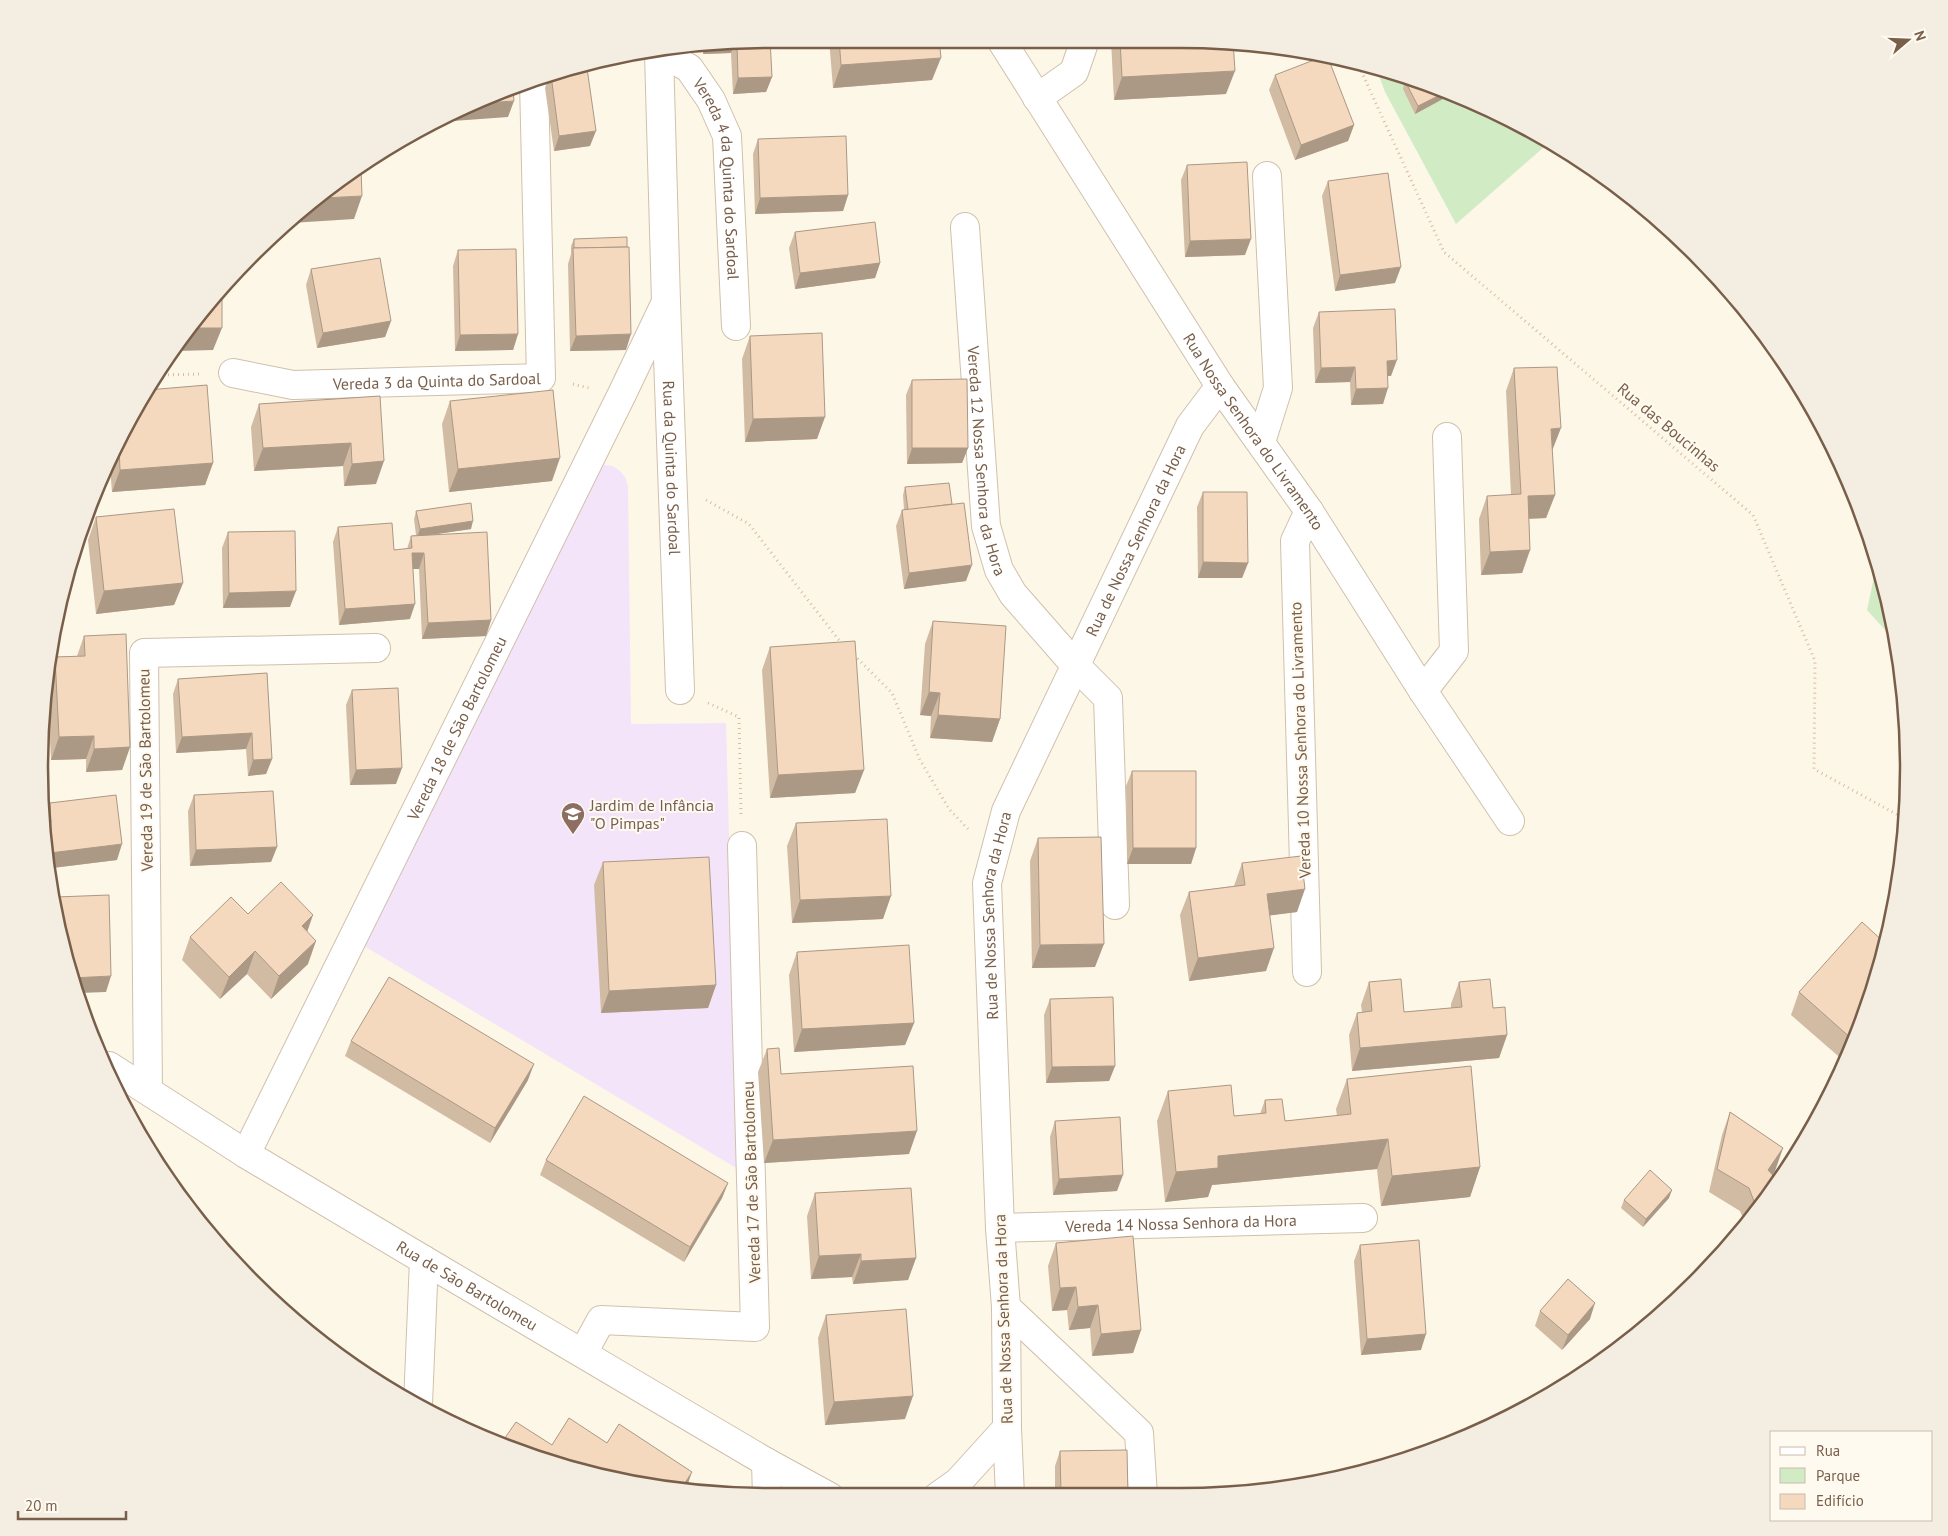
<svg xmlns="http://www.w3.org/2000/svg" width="1948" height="1536" viewBox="0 0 1948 1536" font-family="'PT Sans',sans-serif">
<rect width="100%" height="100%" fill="#fdf7e8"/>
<polygon fill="#f4e4fa" points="605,465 613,466 620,471 625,477 628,486 631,724 726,723 738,1169 364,946 598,467"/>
<g fill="#d1ecc5">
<polygon points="1376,67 1415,78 1544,136 1551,141 1456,224 1385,92"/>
<polygon points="1877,563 1896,642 1867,610"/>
</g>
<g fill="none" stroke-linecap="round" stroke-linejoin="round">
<g stroke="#d0c0ac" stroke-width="30">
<g id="minor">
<path id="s1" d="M1001 40 1220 386 1309 511 1423 691 1510 821"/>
<path id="s2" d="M659 53 666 302 680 690"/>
<path id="s3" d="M661 53 689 68 711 100 727 136 736 326"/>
<polyline points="1037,98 1074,72 1085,40"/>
<path id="s4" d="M965 227 986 526 999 570 1013 594 1076 666 1108 698 1115 905"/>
<path id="s5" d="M233 373 293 385 541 378 534 82"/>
<polyline points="1261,442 1278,388 1267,176"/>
<polyline points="1423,691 1454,651 1447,437"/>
<polyline points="1307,972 1295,541 1309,511"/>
<path id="s6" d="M109 1066 246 1154 424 1260 766 1462 830 1497"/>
<polyline points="148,1090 144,653 376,648"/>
<path id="s7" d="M246 1154 622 394 666 302"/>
<path id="s8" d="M1000 1228 1363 1218"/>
<polyline points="1006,1307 1139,1433 1143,1496"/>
<polyline points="583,1353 601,1320 755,1327 742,846"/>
<polyline points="418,1404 424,1260"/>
<polyline points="766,1462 767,1497"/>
<path id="s9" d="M1010 1496 1007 1428 1006 1307 1000 1228 987 883 1006 811 1190 426 1220 386"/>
<polyline points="937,1497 958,1482 1007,1428"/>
</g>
</g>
<g stroke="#d9bca0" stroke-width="3" stroke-dasharray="1 4" stroke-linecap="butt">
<polyline points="1357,62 1444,252 1753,515 1815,661 1814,769 1907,820"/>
<polyline points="158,375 200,374"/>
<polyline points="573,384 589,388"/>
<polyline points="706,500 749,524 842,644"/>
<polyline points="854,655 892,693 920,760 949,809 968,829"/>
<polyline points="708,703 739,717 741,814"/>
</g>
<use href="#minor" stroke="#fff" stroke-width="28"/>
</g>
<g fill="#d2bba3">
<polygon points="768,39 772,77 766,92 733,94 731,53 703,54 703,47"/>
<polygon points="829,39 939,39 932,80 833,88"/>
<polygon points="1111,40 1227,40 1226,94 1114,100"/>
<polygon points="560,72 590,146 554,151 545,88 549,76"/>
<polygon points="1275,75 1354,125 1348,141 1295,160 1269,90"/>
<polygon points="1413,77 1452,94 1415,114 1403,89 1405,81"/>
<polygon points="758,139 848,195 843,211 755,214 753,154"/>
<polygon points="1187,165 1245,255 1185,257 1181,180"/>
<polygon points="1328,181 1395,283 1335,291 1322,196"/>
<polygon points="795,232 880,263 875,278 795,289 789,248"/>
<polygon points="574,239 626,350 570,351 568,264 571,254 571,246"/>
<polygon points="458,250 518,334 513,350 455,351 453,266"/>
<polygon points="311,269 391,321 385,337 317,348 306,285"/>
<polygon points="1319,312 1391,376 1388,376 1383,404 1351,405 1350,382 1315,383 1313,328"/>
<polygon points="750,336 817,439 745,442 742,359"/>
<polygon points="1514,368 1552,451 1555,495 1546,518 1529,519 1530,550 1522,573 1481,575 1479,519 1487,496 1511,495 1506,391"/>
<polygon points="912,380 968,448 962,463 907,464 906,395"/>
<polygon points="380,396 376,484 344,486 343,466 254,471 251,427 259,404"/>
<polygon points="450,401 552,481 449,492 442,424"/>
<polygon points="137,403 213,463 205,485 112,492 110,467"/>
<polygon points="905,487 952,504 966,581 904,589 896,526 902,510 904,510 903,495"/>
<polygon points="1203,492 1248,563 1242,578 1198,578 1197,507"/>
<polygon points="416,511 471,529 436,534 491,620 486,636 422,639 419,569 413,569 410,619 339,625 333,542 338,527 394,550 407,549 411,536 416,535 414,519"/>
<polygon points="96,517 183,583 174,605 96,614 88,540"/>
<polygon points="228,532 290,607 223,608 222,548"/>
<polygon points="933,621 1000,719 992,742 930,738 931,716 920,715 925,644"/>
<polygon points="84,636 130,747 122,770 86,772 86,759 51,760 48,699 52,664 55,657 77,656"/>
<polygon points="770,647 864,770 855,793 770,798 762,670"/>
<polygon points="267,673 272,759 266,774 248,776 246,749 176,753 173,694 178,679"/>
<polygon points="352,690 396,784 350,785 346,705"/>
<polygon points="1132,771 1196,848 1191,864 1127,864 1126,786"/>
<polygon points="194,795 277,847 271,862 190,866 188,811"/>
<polygon points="50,803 117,860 52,868 45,815"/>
<polygon points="796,823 883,919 792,923 787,846"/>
<polygon points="1038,838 1095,967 1032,968 1030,861"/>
<polygon points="603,862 716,985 708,1008 601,1013 594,885"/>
<polygon points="1242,863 1297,912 1270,915 1266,971 1189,981 1180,915 1189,892 1234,886"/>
<polygon points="248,914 307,931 308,964 271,999 247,974 220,999 182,960 190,937"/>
<polygon points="797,952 914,1023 905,1045 794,1052 789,975"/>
<polygon points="1884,957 1845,1062 1791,1015 1799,992"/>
<polygon points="1369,982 1404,1012 1451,1008 1451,1004 1459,982 1493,1008 1507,1035 1499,1058 1352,1071 1349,1035 1357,1013 1362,1012 1361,1005"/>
<polygon points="1050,999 1115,1066 1109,1081 1046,1083 1044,1015"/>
<polygon points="351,1041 528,1080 490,1143 345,1056"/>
<polygon points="767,1049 781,1074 909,1154 764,1163 758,1072"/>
<polygon points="1347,1079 1480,1167 1470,1197 1381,1206 1377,1169 1212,1185 1208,1197 1165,1202 1157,1121 1168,1091 1234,1116 1260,1114 1265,1100 1285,1121 1337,1116 1336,1109"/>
<polygon points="1730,1112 1783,1148 1758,1212 1746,1225 1740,1211 1709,1192 1722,1135"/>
<polygon points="1055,1121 1117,1191 1053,1195 1050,1137"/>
<polygon points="546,1160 728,1183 722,1198 684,1262 540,1175"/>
<polygon points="815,1193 916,1258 908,1280 853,1284 852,1277 811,1279 807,1216"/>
<polygon points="1669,1198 1643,1227 1621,1208 1624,1200"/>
<polygon points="1056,1243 1141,1330 1133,1353 1092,1356 1090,1328 1069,1330 1067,1310 1052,1311 1048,1266"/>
<polygon points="1360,1245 1421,1350 1361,1355 1354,1261"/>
<polygon points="1540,1311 1590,1319 1562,1350 1535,1326"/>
<polygon points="826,1315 905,1419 825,1425 818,1338"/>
<polygon points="1060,1451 1128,1496 1055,1496 1055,1466"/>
</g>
<g fill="#ab9885">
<polygon points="734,43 731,53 703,54 706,47"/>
<polygon points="941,58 932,80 833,88 841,65"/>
<polygon points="1235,71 1226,94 1114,100 1122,77"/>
<polygon points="772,77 766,92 733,94 738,78"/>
<polygon points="1446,92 1452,94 1415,114 1418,106"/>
<polygon points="514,101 508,117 439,122 484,103"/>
<polygon points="1354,125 1348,141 1295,160 1301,145"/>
<polygon points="596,131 590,146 554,151 559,136"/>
<polygon points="848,195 843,211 755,214 760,198"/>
<polygon points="362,196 354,219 291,223 323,198"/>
<polygon points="1251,239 1245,255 1185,257 1190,241"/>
<polygon points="880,263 875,278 795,289 800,273"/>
<polygon points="1401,267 1395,283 1335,291 1340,275"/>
<polygon points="391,321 385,337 317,348 323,333"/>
<polygon points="194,328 222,328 213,350 177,351"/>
<polygon points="518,334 513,350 455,351 460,335"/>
<polygon points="631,334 626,350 570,351 576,336"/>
<polygon points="1397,360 1391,376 1381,376 1387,361"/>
<polygon points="1355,367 1350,382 1315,383 1321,368"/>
<polygon points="1388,388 1383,404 1351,405 1356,389"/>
<polygon points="825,417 817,439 745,442 753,419"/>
<polygon points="1561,428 1552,451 1551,429"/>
<polygon points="351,443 343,466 254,471 263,448"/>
<polygon points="912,448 968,448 962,463 907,464"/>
<polygon points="560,458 552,481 449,492 458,469"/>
<polygon points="384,461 376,484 344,486 352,464"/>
<polygon points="213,463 205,485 112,492 120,470"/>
<polygon points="1555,495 1546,518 1519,519 1528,496"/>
<polygon points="473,521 471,529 417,537 420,529"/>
<polygon points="1530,550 1522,573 1481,575 1490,552"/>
<polygon points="412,553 424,553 419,569 406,569"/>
<polygon points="1203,562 1248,563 1242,578 1198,578"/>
<polygon points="972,565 966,581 904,589 909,573"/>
<polygon points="183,583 174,605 96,614 104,591"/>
<polygon points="296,591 290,607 223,608 229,593"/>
<polygon points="415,604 410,619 339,625 345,609"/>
<polygon points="491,620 486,636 422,639 428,623"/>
<polygon points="929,692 940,693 931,716 920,715"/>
<polygon points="938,715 1000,719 992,742 930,738"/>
<polygon points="252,733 246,749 176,753 182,737"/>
<polygon points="94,736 86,759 51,760 59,737"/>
<polygon points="130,747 122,770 86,772 94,749"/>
<polygon points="272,759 266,774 248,776 253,760"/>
<polygon points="402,768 396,784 350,785 356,770"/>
<polygon points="864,770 855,793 770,798 778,775"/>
<polygon points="122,844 117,860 52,868 50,853"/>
<polygon points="277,847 271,862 190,866 196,850"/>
<polygon points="1133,848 1196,848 1191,864 1127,864"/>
<polygon points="1305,889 1297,912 1258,917 1267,894"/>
<polygon points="891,896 883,919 792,923 800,900"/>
<polygon points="313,915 305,938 302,926"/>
<polygon points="316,941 308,964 271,999 279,976"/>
<polygon points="1104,944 1095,967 1032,968 1040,945"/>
<polygon points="1274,948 1266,971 1189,981 1198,958"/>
<polygon points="255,951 247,974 220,999 229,977"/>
<polygon points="111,976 106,992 79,993 72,978"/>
<polygon points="1875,982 1866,1005 1866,992"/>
<polygon points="716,985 708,1008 601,1013 609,991"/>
<polygon points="914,1023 905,1045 794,1052 802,1029"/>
<polygon points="1507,1035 1499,1058 1352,1071 1360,1048"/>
<polygon points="534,1064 528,1080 490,1143 495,1128"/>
<polygon points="1115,1066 1109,1081 1046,1083 1052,1067"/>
<polygon points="917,1131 909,1154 764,1163 773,1140"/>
<polygon points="1388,1139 1377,1169 1212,1185 1208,1197 1165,1202 1176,1172 1218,1156"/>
<polygon points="1783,1148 1775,1171 1760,1193 1768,1170"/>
<polygon points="1480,1167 1470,1197 1381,1206 1392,1176"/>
<polygon points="1123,1175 1117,1191 1053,1195 1059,1179"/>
<polygon points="728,1183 722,1198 684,1262 690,1247"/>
<polygon points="1672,1190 1669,1198 1643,1227 1646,1219"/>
<polygon points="861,1254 852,1277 811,1279 819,1256"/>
<polygon points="916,1258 908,1280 853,1284 861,1261"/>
<polygon points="1076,1287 1067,1310 1052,1311 1060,1288"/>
<polygon points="1595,1303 1590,1319 1562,1350 1568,1335"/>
<polygon points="1098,1305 1090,1328 1069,1330 1078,1307"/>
<polygon points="1141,1330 1133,1353 1092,1356 1101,1334"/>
<polygon points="1426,1334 1421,1350 1361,1355 1367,1339"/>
<polygon points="913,1396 905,1419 825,1425 834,1402"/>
<polygon points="692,1472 686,1489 681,1489"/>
<rect x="1061" y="1494" width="8" height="2"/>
</g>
<g fill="#f4d9be" stroke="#ab9885">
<polygon points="770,39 772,77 738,78 737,43"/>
<polygon points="839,39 939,39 941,58 841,65"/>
<polygon points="1120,40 1227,40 1233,41 1235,71 1122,77"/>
<polygon points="1327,55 1354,125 1301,145 1275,75"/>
<polygon points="587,68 596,131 559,136 551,75 560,72"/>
<polygon points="1413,77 1415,78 1446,92 1418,106 1405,81"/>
<polygon points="513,91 514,101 484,103"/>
<polygon points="846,136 848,195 760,198 758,139"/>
<polygon points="1247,162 1251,239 1190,241 1187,165"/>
<polygon points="361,169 362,196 323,198"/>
<polygon points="1388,173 1401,267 1340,275 1328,181"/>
<polygon points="875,222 880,263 800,273 795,232"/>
<polygon points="627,237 627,247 574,248 574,239"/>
<polygon points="629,247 631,334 576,336 573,248"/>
<polygon points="516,249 518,334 460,335 458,250"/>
<polygon points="380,258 391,321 323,333 311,269"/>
<polygon points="222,292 222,328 194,328"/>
<polygon points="1395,309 1397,360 1387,361 1388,388 1356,389 1355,367 1321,368 1319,312"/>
<polygon points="822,333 825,417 753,419 750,336"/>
<polygon points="1557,367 1561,428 1551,429 1555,495 1528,496 1530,550 1490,552 1487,496 1521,494 1514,368"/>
<polygon points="967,379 968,448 912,448 912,380"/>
<polygon points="207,385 213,463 120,470 119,446 137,403 147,390"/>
<polygon points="553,390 560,458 458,469 450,401"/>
<polygon points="380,396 384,461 352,464 351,443 263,448 259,404"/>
<polygon points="949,483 952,504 908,510 905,487"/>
<polygon points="1203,492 1247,492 1248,563 1203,562"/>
<polygon points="471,503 473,521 420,529 416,511"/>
<polygon points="964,503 972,565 909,573 902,510"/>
<polygon points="174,509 183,583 104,591 96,517"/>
<polygon points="392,523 394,550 412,548 411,536 487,532 491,620 428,623 424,553 412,553 415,604 345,609 338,527"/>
<polygon points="295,531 296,591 229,593 228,532"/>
<polygon points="933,621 1006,626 1000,719 938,715 940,693 929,692"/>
<polygon points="126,634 130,747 94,749 94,736 59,737 55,657 85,656 84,636"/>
<polygon points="855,641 864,770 778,775 770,647"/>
<polygon points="267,673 272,759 253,760 252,733 182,737 178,679"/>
<polygon points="398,688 402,768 356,770 352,690"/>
<polygon points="1132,771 1196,771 1196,848 1133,848"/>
<polygon points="273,791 277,847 196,850 194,795"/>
<polygon points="116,795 122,844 50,853 46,824 51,823 50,803"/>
<polygon points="887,819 891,896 800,900 796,823"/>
<polygon points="1101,837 1104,944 1040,945 1038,838"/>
<polygon points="1301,856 1305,889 1267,894 1274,948 1198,958 1189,892 1245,885 1242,863"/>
<polygon points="709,857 716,985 609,991 603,862"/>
<polygon points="281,882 313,915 302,926 316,941 279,976 255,951 229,977 190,937 231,897 248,914"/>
<polygon points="109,895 111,976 72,978 64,956 56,897"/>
<polygon points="1862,922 1886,944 1884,957 1875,982 1866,992 1870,996 1853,1040 1799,992"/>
<polygon points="909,945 914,1023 802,1029 797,952"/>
<polygon points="389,977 534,1064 495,1128 351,1041"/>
<polygon points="1401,979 1404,1012 1462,1007 1459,982 1490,979 1493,1008 1505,1007 1507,1035 1360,1048 1357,1013 1372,1011 1369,982"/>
<polygon points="1113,997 1115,1066 1052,1067 1050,999"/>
<polygon points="779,1048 781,1074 913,1066 917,1131 773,1140 767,1049"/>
<polygon points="1471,1066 1480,1167 1392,1176 1388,1139 1218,1156 1218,1168 1176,1172 1168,1091 1231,1085 1234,1116 1266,1113 1265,1100 1282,1099 1285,1121 1351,1114 1347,1079"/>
<polygon points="584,1096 728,1183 690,1247 546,1160"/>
<polygon points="1730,1112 1783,1148 1768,1170 1778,1181 1758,1212 1749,1188 1717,1169"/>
<polygon points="1120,1117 1123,1175 1059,1179 1055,1121"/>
<polygon points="1650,1170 1672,1190 1646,1219 1624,1200"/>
<polygon points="911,1188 916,1258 861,1261 861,1254 819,1256 815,1193"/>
<polygon points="1133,1236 1141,1330 1101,1334 1098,1305 1078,1307 1076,1287 1060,1288 1056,1243"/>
<polygon points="1419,1240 1426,1334 1367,1339 1360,1245"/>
<polygon points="1568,1279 1595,1303 1568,1335 1540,1311"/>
<polygon points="906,1309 913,1396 834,1402 826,1315"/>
<polygon points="569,1418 607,1443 619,1424 692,1472 681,1489 626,1483 500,1445 516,1422 552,1445"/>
<polygon points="1127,1450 1128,1496 1070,1496 1069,1494 1061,1494 1060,1451"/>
</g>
<defs>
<g id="school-pin" transform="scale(1.25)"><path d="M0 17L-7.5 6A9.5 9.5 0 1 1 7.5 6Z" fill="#8d6e63" stroke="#fffaef"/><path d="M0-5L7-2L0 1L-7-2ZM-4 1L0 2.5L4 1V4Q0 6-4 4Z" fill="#fff"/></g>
</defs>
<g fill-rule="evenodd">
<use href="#school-pin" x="573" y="814"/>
</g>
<g text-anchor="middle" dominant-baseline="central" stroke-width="4" stroke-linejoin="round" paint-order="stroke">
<g font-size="16" fill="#795f4a" stroke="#fffaef">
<text stroke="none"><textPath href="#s3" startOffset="150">Vereda 4 da Quinta do Sardoal</textPath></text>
<text stroke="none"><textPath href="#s5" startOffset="205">Vereda 3 da Quinta do Sardoal</textPath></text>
<text transform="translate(1669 427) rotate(40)">Rua das Boucinhas</text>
<text stroke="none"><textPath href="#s1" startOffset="466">Rua Nossa Senhora do Livramento</textPath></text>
<text stroke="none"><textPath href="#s4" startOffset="235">Vereda 12 Nossa Senhora da Hora</textPath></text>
<text stroke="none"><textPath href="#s2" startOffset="415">Rua da Quinta do Sardoal</textPath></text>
<text stroke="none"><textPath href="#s9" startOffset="988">Rua de Nossa Senhora da Hora</textPath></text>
<text stroke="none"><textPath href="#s7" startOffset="475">Vereda 18 de São Bartolomeu</textPath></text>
<text transform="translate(1300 740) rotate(-92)">Vereda 10 Nossa Senhora do Livramento</text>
<text transform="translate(145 770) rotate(-91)">Vereda 19 de São Bartolomeu</text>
<text stroke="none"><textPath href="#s9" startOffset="582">Rua de Nossa Senhora da Hora</textPath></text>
<text transform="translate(751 1182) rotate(-92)">Vereda 17 de São Bartolomeu</text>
<text stroke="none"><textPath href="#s8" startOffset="181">Vereda 14 Nossa Senhora da Hora</textPath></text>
<text stroke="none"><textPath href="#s6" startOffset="420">Rua de São Bartolomeu</textPath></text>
<text transform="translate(1003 1319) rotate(-92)">Rua de Nossa Senhora da Hora</text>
</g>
<g font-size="16" fill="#785e54" stroke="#fffaef" text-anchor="start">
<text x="590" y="805">Jardim de Infância<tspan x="590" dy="18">"O Pimpas"</tspan></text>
</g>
</g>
<path d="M0 0H1948V1536H0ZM768 48H1180A720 720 0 0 1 1900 768V768A720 720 0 0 1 1180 1488H768A720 720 0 0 1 48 768V768A720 720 0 0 1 768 48Z" fill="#f4eee2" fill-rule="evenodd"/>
<path fill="none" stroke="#795f4a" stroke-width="2.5" d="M768 48H1180A720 720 0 0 1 1900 768V768A720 720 0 0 1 1180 1488H768A720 720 0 0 1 48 768V768A720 720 0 0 1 768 48Z"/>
<rect x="1770" y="1431" width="162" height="90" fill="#fffaef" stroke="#c9bcad"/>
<rect x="1780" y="1447" width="25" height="8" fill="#ffffff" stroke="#c9bcad"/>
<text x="1816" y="1456" font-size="15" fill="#795f4a">Rua</text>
<rect x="1780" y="1468" width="25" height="15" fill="#d1ecc5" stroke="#c9bcad"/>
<text x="1816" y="1481" font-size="15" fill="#795f4a">Parque</text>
<rect x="1780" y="1494" width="25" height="15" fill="#f4d9be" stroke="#c9bcad"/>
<text x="1816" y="1506" font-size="15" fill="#795f4a">Edifício</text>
<g transform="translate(1908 40) rotate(71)" stroke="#fffaef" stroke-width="4" paint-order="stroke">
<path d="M0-4L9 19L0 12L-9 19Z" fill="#795f4a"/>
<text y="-8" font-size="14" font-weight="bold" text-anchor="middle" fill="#795f4a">N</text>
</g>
<path d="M18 1511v8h108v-8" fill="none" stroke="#795f4a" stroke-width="2.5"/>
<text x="25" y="1511" font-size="15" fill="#795f4a" stroke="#fffaef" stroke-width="4" paint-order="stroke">20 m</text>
</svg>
